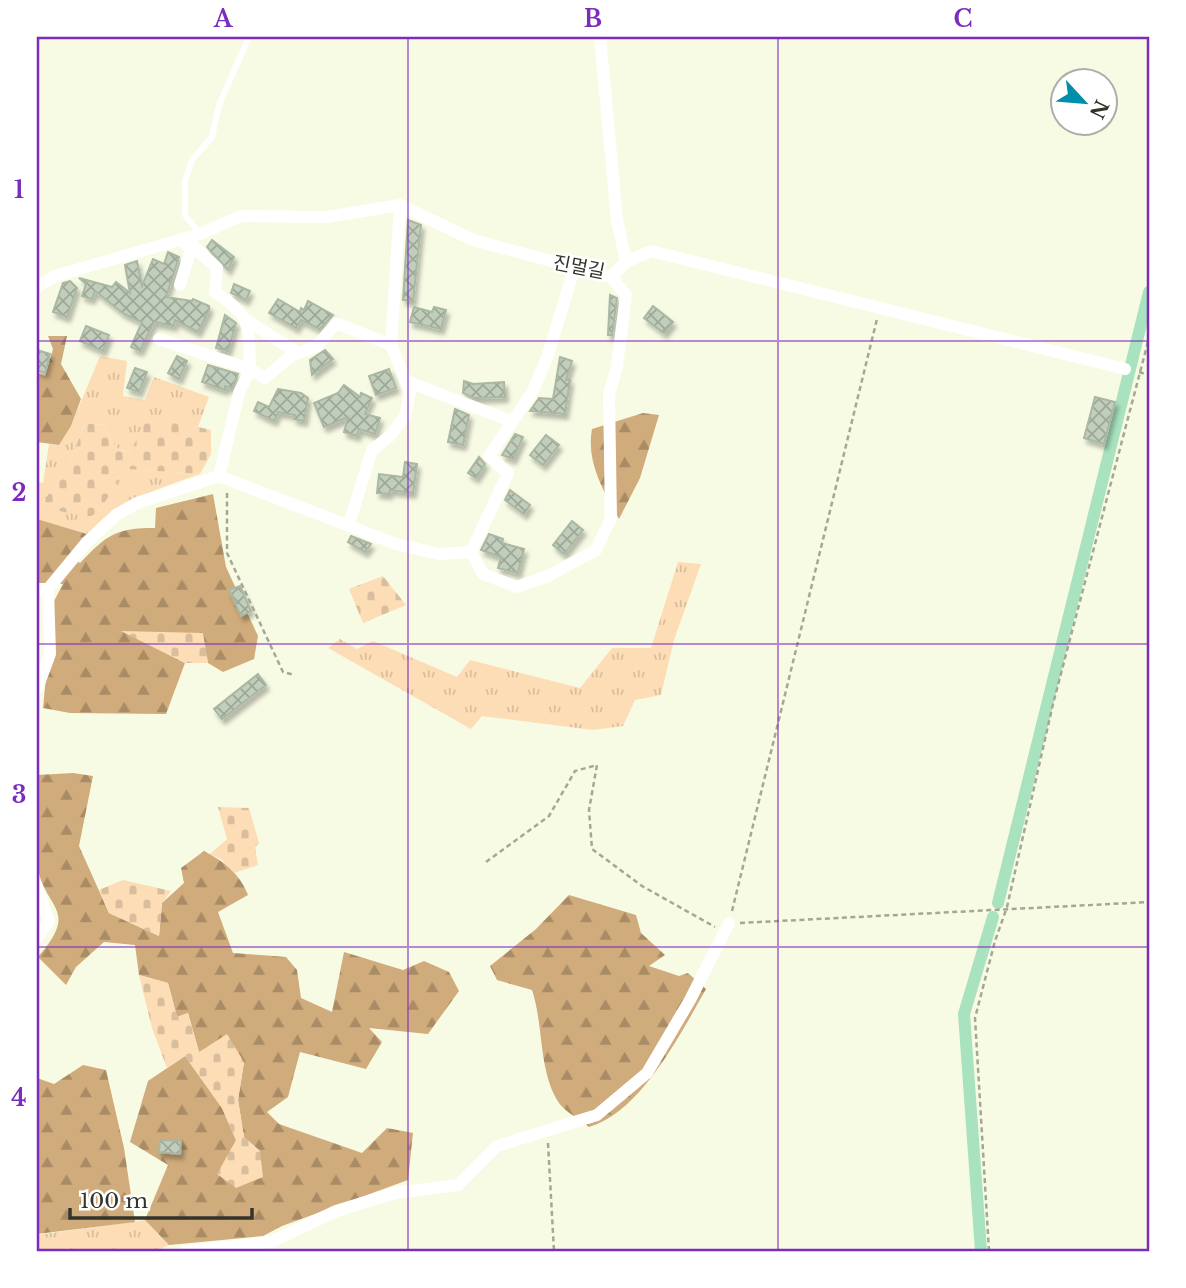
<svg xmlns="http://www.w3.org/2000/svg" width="1186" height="1288" viewBox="0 0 1186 1288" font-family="'Libre Baskerville','Noto Sans KR',serif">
<defs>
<pattern id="grass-tufts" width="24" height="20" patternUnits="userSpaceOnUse" patternTransform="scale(1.75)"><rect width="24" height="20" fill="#fcddb6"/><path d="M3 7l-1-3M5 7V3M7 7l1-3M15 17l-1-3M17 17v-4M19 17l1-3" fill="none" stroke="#d8be9d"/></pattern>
<pattern id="forest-firs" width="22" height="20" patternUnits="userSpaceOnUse" patternTransform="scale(1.75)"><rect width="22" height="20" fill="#d0ab7b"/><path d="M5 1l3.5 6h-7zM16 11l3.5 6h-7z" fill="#a98c65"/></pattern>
<pattern id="cemetery-stones" width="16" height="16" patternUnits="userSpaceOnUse" patternTransform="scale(1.75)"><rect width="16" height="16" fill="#fcddb6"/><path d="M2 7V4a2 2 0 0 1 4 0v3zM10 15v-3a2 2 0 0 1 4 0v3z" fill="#d8be9d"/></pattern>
<pattern id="building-cross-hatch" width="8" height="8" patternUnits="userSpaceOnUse" patternTransform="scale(1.75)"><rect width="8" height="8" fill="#c1cebb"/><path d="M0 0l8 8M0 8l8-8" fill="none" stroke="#9da898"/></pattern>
<filter id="shadow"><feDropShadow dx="3" dy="5" stdDeviation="2" flood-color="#0004"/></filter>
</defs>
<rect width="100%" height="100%" fill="#f8fbe4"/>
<g fill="url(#grass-tufts)">
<path d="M100 356 127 361 123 396 145 400 154 377 209 397 198 427 173 421 131 453 116 448 104 425 85 423 71 459 40 507 82 513 99 512 125 469 200 474C152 490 126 501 87 534L37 519V482L43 483 49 444 59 445 71 426Z"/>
<polygon points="678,562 701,564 674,640 661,695 635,700 623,726 593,730 482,716 471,729 328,648 340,639 357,649 373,641 457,677 470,660 580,688 612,648 651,648"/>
<polygon points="145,1220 169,1245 156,1251 37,1251 37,1235"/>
</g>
<g fill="url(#forest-firs)">
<polygon points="48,336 67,336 61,364 81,399 71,426 59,445 37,442 37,373 45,376 53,349"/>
<path d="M643 413 659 415 640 478 619 519C603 490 586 462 592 429Z"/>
<path d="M213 494 226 567 258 636 254 659 223 672 208 663 202 634 124 632 185 663 166 714 70 713 43 708 53 603 63 584 37 583V519L87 534 70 556 80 563C107 535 115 528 155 528L156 508Z"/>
<path d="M73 773 93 776 79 846 109 913 159 936 162 903 184 883 181 868 204 851C224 861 240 874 248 895L218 912 233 953 286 957 297 970 301 998 332 1012 344 952 403 970 424 961 449 972 459 991 428 1034 369 1028 382 1042 366 1069 300 1052 288 1097 267 1112 279 1124 362 1153 387 1128 413 1133 408 1180 282 1226 263 1236 169 1245 145 1220 168 1165 130 1142 148 1081 185 1056 222 1108 236 1140 260 1151 244 1137 238 1100 244 1062 199 1052 188 1013 177 1017 168 983 139 975 135 945 104 942 76 967 66 985 38 957C81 907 44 911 37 864 32 836 37 803 37 775Z"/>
<path d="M569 895 636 915 641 933 665 955 649 966 679 976 688 973 706 989C681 1033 641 1112 589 1127 581 1120 565 1112 559 1103 538 1071 544 1026 532 990L497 980 490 966 536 929Z"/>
<polygon points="83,1065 106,1070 124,1148 135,1222 37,1234 37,1078 54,1084"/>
</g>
<g fill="url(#cemetery-stones)">
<polygon points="173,421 211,430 211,454 200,474 125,469 99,512 89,517 40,507 71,459 85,423 104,425 116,448 130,453 145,423"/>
<polygon points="383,576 406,605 363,623 349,589"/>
<polygon points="121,631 203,633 208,663 185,663"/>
<polygon points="218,807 249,808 259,843 255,847 258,865 234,873 221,859 210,854 227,839"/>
<polygon points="123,880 171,891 162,903 159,936 109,913 99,890"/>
<polygon points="139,975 168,983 177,1017 188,1013 199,1052 227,1034 244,1062 238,1100 244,1137 260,1151 263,1177 236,1188 217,1174 236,1140 222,1108 185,1056 167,1068 152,1028"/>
</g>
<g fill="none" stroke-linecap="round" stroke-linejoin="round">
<g stroke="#a9e2be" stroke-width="12">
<polyline points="998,903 1149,292"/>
<polyline points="981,1251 964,1014 993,917"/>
</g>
</g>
<g fill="url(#building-cross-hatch)" stroke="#a9b7a3" stroke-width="2" filter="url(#shadow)">
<polygon points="408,220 421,225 413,301 403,300"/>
<polygon points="212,240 234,257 228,270 207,247"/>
<polygon points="168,252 179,257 166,297 192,301 193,299 209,306 209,310 198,332 175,320 174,326 154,322 140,351 131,347 142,322 124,314 95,291 92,299 82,296 86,284 79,278 112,287 116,282 130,293 125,265 137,261 142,286 153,259 164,264"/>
<polygon points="70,281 77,288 67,317 53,312 63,283"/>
<polygon points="234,284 250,291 246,300 231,293"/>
<polygon points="610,295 617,298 612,335 608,335"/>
<polygon points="278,299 300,312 301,308 304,310 308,301 333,315 320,329 301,320 296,328 269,313"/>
<polygon points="653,306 673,322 664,333 644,318"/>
<polygon points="414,307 432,312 434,307 446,310 441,329 410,322"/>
<polygon points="225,315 236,323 228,351 216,348"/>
<polygon points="86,326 109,335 103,351 80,341"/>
<polygon points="37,350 50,354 45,373 37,370"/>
<polygon points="325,350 333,359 312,375 310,360"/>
<polygon points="177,356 187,361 179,379 168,373"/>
<polygon points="560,357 572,361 566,380 570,380 565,414 530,411 539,398 553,399"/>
<polygon points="208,365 238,374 232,388 225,386 225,390 202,382"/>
<polygon points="135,368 147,372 139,392 127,388"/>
<polygon points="389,369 396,388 376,395 369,376"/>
<polygon points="464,381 473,384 504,382 505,397 474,398 463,393"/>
<polygon points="344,385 360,397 361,393 372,398 365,414 380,418 375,434 359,429 357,436 344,432 348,417 324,427 314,403 338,393"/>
<polygon points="278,389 301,393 308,398 304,421 294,419 295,415 278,412 274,421 254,411 258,402 269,407"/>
<polygon points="1095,397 1115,402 1104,444 1084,438"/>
<polygon points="455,409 469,415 463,445 448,442"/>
<polygon points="515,434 523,437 513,459 502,455"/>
<polygon points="546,435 559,445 543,465 530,455"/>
<polygon points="479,457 485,464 476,478 468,473"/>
<polygon points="405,462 417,464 413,493 390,490 389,494 377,493 379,474 403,477"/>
<polygon points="510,490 530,505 524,514 505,500"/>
<polygon points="572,521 583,530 564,554 553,545"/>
<polygon points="489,534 503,539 502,543 524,549 518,573 498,568 501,557 481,550"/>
<polygon points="351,536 371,544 365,552 348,542"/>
<polygon points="240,586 251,611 241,616 229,590"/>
<polygon points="258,674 266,685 222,719 214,709"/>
<polygon points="160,1140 181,1141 180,1154 159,1152"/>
</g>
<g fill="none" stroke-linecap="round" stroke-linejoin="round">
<g stroke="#a5a796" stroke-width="2.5" stroke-dasharray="5 3.5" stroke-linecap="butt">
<polyline points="1139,372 1149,375"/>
<polyline points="227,493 227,553 283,672 295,675"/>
<polyline points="486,862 549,816 575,771 597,765 589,810 592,849 642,886 715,927"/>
<polyline points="732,911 877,319"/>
<polyline points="740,923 1149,902"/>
<polyline points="548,1143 554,1251"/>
<polyline points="989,1251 975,1018 995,941 1007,907 1053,704 1149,338"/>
</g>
<polyline stroke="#fff" stroke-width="6" points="200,234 185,215 185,181 192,160 212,137 219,105 249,37"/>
<g stroke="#fff" stroke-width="12">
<polyline points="600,37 617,220 626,262"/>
<polyline points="574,269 548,355 533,391 489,456 508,473 471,552 483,574 517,587 548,576 596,550 611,518 609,395 617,366 626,295 611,277"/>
<polyline points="180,285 192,245 186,245"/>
<polyline points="37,287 55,276 200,234 241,216 327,217 400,205 473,240 611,277 626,262 651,251 1125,369"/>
<polyline points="248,321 298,353"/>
<path d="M159 339 250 369C248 326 254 318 215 292L217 268 192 245"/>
<polyline points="406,381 511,421"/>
<polyline points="219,476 239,393 250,369 265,378 291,356 317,346 336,323 391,345"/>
<polyline points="349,524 372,450 390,436 405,416 410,392 391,345 400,205"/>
<polyline points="37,589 48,589 86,543 116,515 137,503 219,476 396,544 439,554 471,552"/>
<polyline points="37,689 50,654 48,589"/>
<polyline points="37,887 49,921 37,938"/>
<polyline points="186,1251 271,1242 336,1211 395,1193 458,1185 497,1146 597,1115 647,1073 690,1000 729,923"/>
</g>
</g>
<path fill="none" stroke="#7b2cbf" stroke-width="2" stroke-opacity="0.55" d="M408 37V1251M778 37V1251M37 341H1149M37 644H1149M37 947H1149"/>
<g text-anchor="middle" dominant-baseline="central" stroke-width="5" stroke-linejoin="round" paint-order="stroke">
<g font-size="19" fill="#33342b" stroke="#fff">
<text transform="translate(579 267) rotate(11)">진멀길</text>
</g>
</g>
<rect width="1186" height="1288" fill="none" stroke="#ffffff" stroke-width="77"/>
<g transform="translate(1084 102) rotate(116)"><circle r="33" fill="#ffffff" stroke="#adaeaa" stroke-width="2"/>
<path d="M0-5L12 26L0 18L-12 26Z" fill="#008eaa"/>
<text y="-10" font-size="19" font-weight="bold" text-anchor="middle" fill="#33342b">N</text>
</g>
<path d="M70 1208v10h182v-10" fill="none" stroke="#33342b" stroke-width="3.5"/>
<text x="80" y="1208" font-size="21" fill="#33342b" stroke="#ffffff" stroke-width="5" paint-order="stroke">100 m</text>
<rect x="38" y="38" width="1110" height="1212" fill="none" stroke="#7b2cbf" stroke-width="2.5"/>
<g font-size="23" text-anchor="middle" font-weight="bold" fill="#7b2cbf">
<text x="223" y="27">A</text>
<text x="593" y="27">B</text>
<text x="963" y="27">C</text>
<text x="19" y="198">1</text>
<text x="19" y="501">2</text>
<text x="19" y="803">3</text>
<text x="19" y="1106">4</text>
</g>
</svg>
